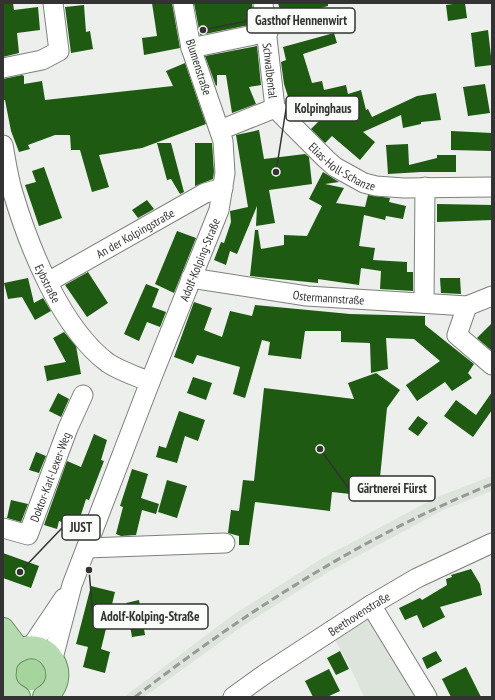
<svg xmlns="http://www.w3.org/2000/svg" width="495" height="700" viewBox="0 0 495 700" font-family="'PT Sans Narrow',sans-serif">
<rect width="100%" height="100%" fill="#ecefeb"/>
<g fill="#dce4db">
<polygon points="492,476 492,491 443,510 328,572 240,628 144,697 124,697 233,615 321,559 437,497"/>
<polygon points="364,615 373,617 419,697 364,697 351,669 333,636"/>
</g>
<circle fill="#a5d59c" cx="31" cy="674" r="16"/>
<g fill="#1e5a12">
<polygon points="3,3 13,3 14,10 38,7 40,30 17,33 19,53 3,57"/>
<polygon points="152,3 172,3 180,48 144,55 142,38 157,36"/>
<polygon points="194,3 252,3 254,24 200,35"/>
<polygon points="278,3 328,3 328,6 302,13 306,25 287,32"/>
<polygon points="460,3 465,3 467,18 448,21 446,5"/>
<polygon points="84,5 86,32 90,31 93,49 71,53 65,7"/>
<polygon points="488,30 492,65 475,67 471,33"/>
<polygon points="334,33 337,43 303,54 312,83 322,81 324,90 346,85 348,94 361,90 366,110 368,109 372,117 417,96 436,93 441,120 421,122 421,124 403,128 401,115 363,132 375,142 360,160 332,136 325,143 311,129 334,106 299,116 292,109 284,84 281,62 286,60 283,47"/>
<polygon points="257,46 261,85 249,87 256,104 232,113 226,75 217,75 217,85 216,86 205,56"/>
<polygon points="185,63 206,124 142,148 99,155 109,187 92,192 80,150 71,150 70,135 55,135 28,145 30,149 19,152 11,131 5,100 4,100 3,79 22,75 24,76 24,84 42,81 45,100 173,86 166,71"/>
<polygon points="485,84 490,113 468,116 463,87"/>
<polygon points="259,130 264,159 305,154 309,157 312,184 269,190 275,223 256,226 257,206 237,254 230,251 226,265 214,260 221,242 224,243 231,222 230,211 248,207 236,135"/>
<polygon points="451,131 492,133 492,151 451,150"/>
<polygon points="157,143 171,143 184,192 180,194 171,179 167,180"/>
<polygon points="195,143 212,143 214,172 213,179 195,186"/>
<polygon points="408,144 409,165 437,158 437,155 456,155 456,172 421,172 388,174 386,145"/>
<polygon points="44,167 62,218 39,226 25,185 36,182 32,171"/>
<polygon points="323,172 339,182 325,184 344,188 336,203 365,207 368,195 390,198 389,202 406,206 403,219 386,216 385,220 364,215 359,246 375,248 373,260 407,262 407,272 413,272 413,291 380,289 381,271 361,268 359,285 318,279 318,283 250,276 255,230 258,230 261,249 284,245 284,235 307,236 322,206 309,199"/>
<polygon points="147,200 154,209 138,218 132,210"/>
<polygon points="437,204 492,205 492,220 437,222"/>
<polygon points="177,231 196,238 174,293 155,284"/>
<polygon points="88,272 108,303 87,317 65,285"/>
<polygon points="28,278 34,303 43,298 51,311 35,320 22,297 8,299 4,283"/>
<polygon points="440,278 460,278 461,294 441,293"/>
<polygon points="146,284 159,289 152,307 166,312 160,327 147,322 139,341 124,334"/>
<polygon points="194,302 212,308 204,330 222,337 230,311 252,316 255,305 350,314 425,316 425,325 474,364 468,373 472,378 452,391 445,382 417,401 406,385 440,361 414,339 386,338 388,369 371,373 370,343 341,342 341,331 305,331 301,359 268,355 270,342 262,340 245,398 233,394 240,367 197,355 193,364 174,357"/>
<polygon points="492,323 492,351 477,338"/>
<polygon points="64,332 76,346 81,374 47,381 44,366 66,362 53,338"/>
<polygon points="376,373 400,390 387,408 378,497 332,492 330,511 255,502 249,545 239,545 239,536 228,533 231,510 239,511 243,480 254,481 264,388 354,399 348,383"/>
<polygon points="193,377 212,383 206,400 187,393"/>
<polygon points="492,392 492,410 473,437 444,416 456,400 476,415"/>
<polygon points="58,393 69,399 61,417 49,411"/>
<polygon points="179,411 205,420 198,441 185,436 177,463 156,457 159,446 166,448"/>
<polygon points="418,416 428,423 418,436 408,429"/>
<polygon points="94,434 107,440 101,460 104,461 89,500 86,499 77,527 59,521 57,529 44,525 67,461 81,467"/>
<polygon points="36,452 46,456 39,473 29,470"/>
<polygon points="132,469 148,474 141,498 159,504 156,514 142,510 136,535 121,536 116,534 123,507 120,506"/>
<polygon points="167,480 187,486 177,518 158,512"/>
<polygon points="11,500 28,504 21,522 7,518"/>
<polygon points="3,553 39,566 31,588 3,578"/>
<polygon points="471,569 480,584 482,595 440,607 445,617 423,628 417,615 405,620 399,608 420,598 422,600 447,585 446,579 452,577 451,575"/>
<polygon points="91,586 115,592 101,649 110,652 105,673 83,667 88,647 76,644"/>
<polygon points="139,600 145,635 132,637 126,603"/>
<polygon points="340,651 349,669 336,675 327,658"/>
<polygon points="436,651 442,661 427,669 422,658"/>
<polygon points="466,667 481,697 451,697 442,679"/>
<polygon points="329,669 340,691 327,697 313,697 305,681"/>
</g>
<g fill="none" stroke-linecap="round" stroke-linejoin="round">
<g stroke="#7d807d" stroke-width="21">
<g id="minor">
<path id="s1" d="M263 3 275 108"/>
<polyline points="191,48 268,32"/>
<polyline points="3,68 42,60 59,51 53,3"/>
<path id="s2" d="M275 108 326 159 335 167 364 183 376 186 404 188 492 187"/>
<polyline points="220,130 275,108"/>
<path id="s3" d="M3 145C6 161 8 177 13 193 29 247 61 328 108 363 120 371 136 376 150 382"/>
<path id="s4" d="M191 278 307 296 467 306 492 296"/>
<path id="s5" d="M48 282 205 193 223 188"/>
<polyline points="424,303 425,187"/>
<polyline points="467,306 457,335 492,365"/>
<path id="s6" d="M3 528 28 535 68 428 83 395"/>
<polyline points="87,548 225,543"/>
<polyline points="371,605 427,697"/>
<polyline points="31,647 64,598"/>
<path id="s7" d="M53 658 72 585 150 382 219 210 225 173 223 141 191 48 183 3"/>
<path id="s8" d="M233 697 265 674 371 605 417 578 492 543"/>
</g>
</g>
<g stroke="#679060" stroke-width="24">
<g id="major">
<polyline points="3,629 19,650"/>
<path d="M19 697C9 692 3 682 5 671 5 663 10 655 18 651 48 634 74 679 44 697"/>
</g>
</g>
<use href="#minor" stroke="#fff" stroke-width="19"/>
<use href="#major" stroke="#b5daaf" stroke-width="22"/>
<path stroke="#979997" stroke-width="3" stroke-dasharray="8 4" stroke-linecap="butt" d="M135 697C245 612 363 536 492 484"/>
</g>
<g text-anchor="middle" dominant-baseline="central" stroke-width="4" stroke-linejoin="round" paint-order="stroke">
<g font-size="12" fill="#323332" stroke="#f9fcf9">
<text transform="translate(199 67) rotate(72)">Blumenstraße</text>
<text stroke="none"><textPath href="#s1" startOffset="68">Schwalbental</textPath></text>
<text stroke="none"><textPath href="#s2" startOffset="90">Elias-Holl-Schanze</textPath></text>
<text stroke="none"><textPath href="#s5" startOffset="100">An der Kolpingstraße</textPath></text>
<text stroke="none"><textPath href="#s7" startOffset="425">Adolf-Kolping-Straße</textPath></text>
<text stroke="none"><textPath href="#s3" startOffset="146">Eybstraße</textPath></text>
<text stroke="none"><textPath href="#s4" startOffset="139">Ostermannstraße</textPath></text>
<text stroke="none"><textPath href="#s6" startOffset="88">Doktor-Karl-Lexer-Weg</textPath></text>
<text stroke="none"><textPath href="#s8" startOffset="151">Beethovenstraße</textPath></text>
</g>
</g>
<path fill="none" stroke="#323332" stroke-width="1.5" d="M203 30L247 21M276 172L286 109M320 449L349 489M20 572L62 528M89 570L93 616"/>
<g fill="#323332" stroke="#f9fcf9" stroke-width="1.5">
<circle cx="203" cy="30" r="4"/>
<circle cx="276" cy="172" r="4"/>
<circle cx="320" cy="449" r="4"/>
<circle cx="20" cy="572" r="4"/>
<circle cx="89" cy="570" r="4"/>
</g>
<g fill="#f9fcf9" stroke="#323332" stroke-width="1.5">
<rect x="247" y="8" width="108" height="25" rx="4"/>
<rect x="286" y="96" width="73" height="25" rx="4"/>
<rect x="349" y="476" width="86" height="25" rx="4"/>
<rect x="62" y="515" width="38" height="25" rx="4"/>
<rect x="93" y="604" width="115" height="25" rx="4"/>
</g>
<g font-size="13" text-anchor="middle" font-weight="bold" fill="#323332">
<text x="301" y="25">Gasthof Hennenwirt</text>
<text x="323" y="113">Kolpinghaus</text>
<text x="392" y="493">Gärtnerei Fürst</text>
<text x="81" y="532">JUST</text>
<text x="150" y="621">Adolf-Kolping-Straße</text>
</g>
<rect width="495" height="700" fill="none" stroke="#323332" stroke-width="8"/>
</svg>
